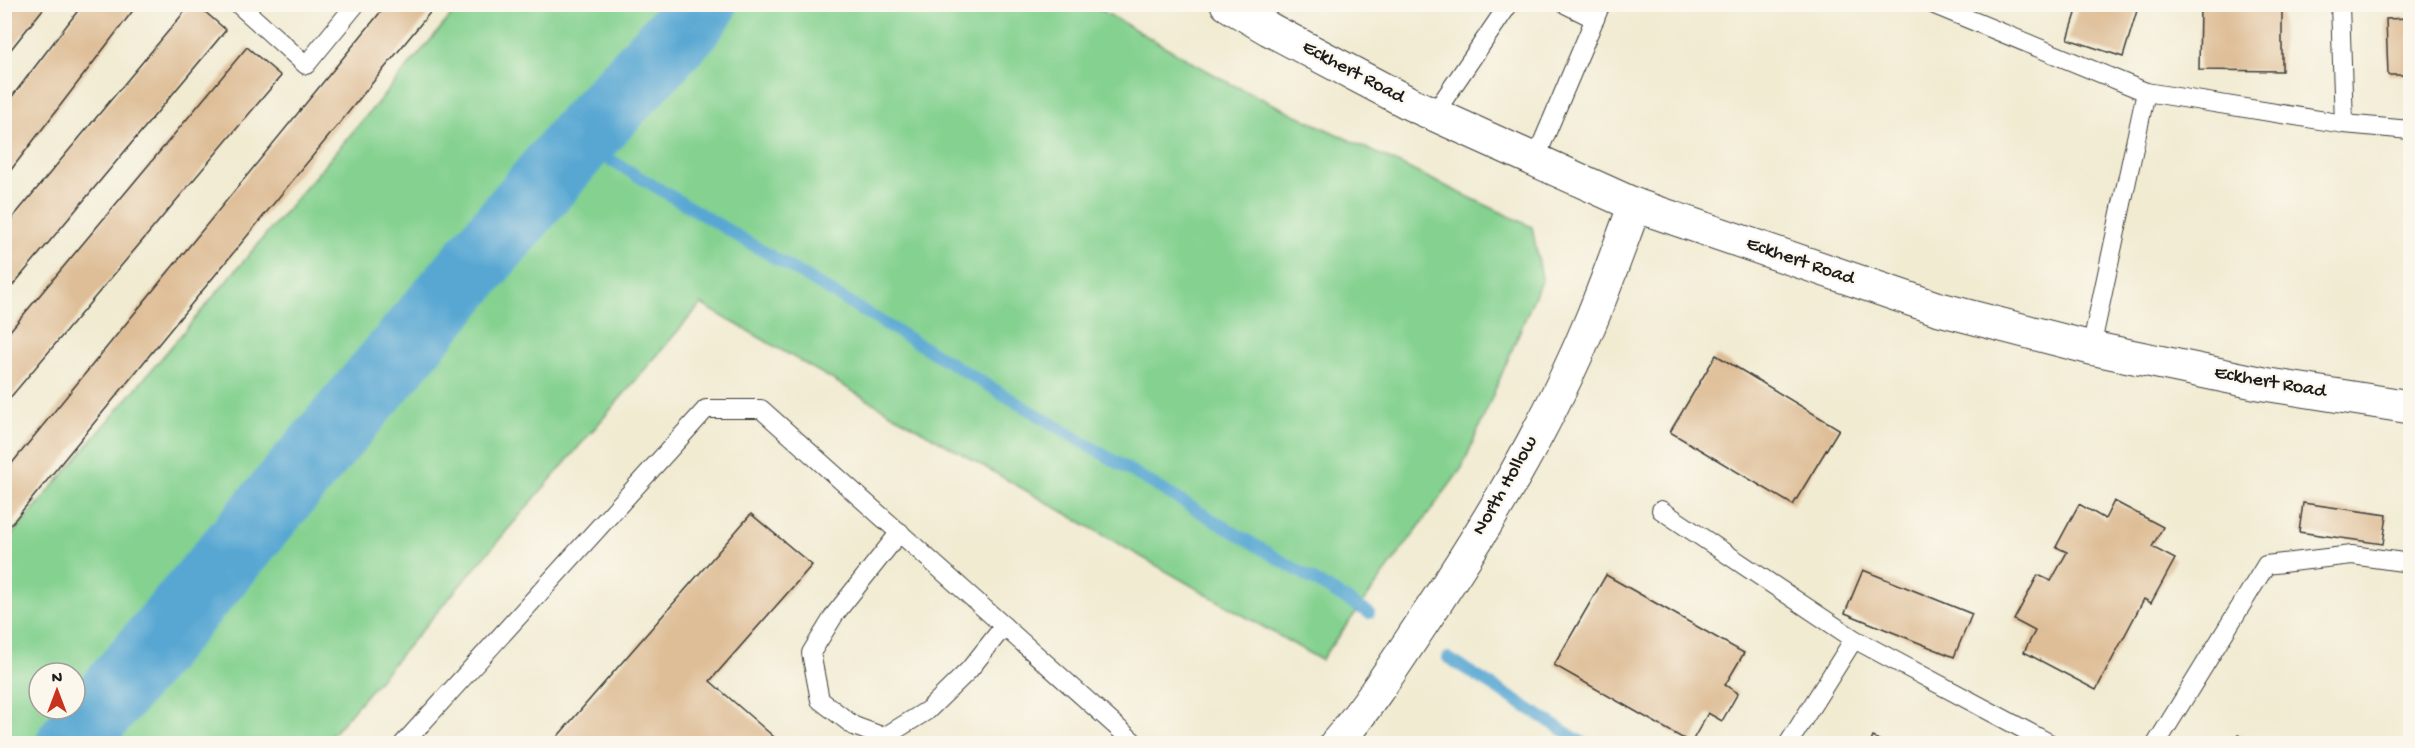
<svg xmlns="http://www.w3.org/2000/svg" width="2415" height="748" viewBox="0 0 2415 748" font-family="'Gochi Hand',sans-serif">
<rect width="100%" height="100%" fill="#fbf7ec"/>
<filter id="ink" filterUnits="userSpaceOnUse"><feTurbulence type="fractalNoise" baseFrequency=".0167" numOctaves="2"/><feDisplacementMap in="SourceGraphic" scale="12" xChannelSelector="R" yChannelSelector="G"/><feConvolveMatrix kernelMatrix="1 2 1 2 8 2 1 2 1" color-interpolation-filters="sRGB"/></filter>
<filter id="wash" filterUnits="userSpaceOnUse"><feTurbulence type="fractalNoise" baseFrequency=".008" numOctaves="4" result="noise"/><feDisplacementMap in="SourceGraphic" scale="24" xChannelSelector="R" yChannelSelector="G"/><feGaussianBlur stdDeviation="1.35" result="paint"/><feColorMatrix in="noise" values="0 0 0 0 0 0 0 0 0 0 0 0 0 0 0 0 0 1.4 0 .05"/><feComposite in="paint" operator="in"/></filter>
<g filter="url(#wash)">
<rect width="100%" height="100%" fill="#f1ebd2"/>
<path fill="#84d190" stroke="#507656" stroke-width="1.5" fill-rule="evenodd" d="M461 4 1092 5 1229 83 1532 227 1542 279 1462 468 1321 660 701 304 325 743H5V543ZM39 673H75V709H39Z"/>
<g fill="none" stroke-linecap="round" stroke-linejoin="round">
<g stroke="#59a7d3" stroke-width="12">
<polyline points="579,141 1369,613"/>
<polyline points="1448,658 1585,744"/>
</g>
<polyline stroke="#59a7d3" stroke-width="70" points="71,744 579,141 685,27 702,4"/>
</g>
<g id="blocks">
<g fill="#debe97">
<polygon points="4,4 47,4 4,58"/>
<polygon points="83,4 138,4 4,179 4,107"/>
<polygon points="191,4 196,4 226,30 4,296 4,228"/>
<polygon points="387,4 437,4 4,533 4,473"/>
<polygon points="2079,4 2139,4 2123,57 2068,39"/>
<polygon points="2200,4 2282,4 2282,71 2199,70"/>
<polygon points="2410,18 2410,75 2388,75 2386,19"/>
<polygon points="247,47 281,76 4,405 4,338"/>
<polygon points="1716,355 1839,429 1793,505 1670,432"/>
<polygon points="2114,501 2163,527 2152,547 2175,559 2151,603 2144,599 2096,690 2024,652 2035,631 2014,620 2038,575 2051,581 2067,552 2056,547 2079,504 2105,519"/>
<polygon points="2303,503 2387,515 2383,544 2299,532"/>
<polygon points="751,514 812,565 710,681 782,744 551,744"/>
<polygon points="1863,570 1972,614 1954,657 1845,613"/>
<polygon points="1606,575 1744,653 1725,685 1738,693 1722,721 1708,713 1691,743 1554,665"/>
<polygon points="2238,735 2253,744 2234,744"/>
<polygon points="1873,737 1886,744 1870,744"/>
</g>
</g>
</g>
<g filter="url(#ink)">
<use href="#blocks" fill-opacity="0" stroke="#3c3b37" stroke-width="1.5"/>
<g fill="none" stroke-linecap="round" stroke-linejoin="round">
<g stroke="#3c3b37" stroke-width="20">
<g id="lane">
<polyline points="238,4 306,65 356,4"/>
<polyline points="1565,4 1595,19"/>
<polyline points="1932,4 2146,92 2091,348"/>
<polyline points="2340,4 2344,124"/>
<polyline points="2146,92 2344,124 2410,130"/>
<polyline points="1434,114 1509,4"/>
<polyline points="1535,160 1601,4"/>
<polyline points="1661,510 1854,639"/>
<polyline points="900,532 835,614 811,653 820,700 854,726 884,737 928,710 969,670 1004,626"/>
<polyline points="403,744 706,409 761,409 1136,744"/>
<polyline points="1788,744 1854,639 2051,744"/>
<polyline points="2156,744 2266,565 2352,555 2410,563"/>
</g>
</g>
<g stroke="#3c3b37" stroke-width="35">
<path id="street" d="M1336 744C1369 705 1395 664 1423 622 1488 525 1549 424 1593 316 1608 279 1621 242 1635 205"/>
</g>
<g stroke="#3c3b37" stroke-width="35">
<polyline id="secondary" points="1227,4 1269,29 1411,104 1635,205 1936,308 2091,348 2264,384 2410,407"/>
</g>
<use href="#lane" stroke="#fff" stroke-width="18"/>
<use href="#street" stroke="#fff" stroke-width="33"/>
<use href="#secondary" stroke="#fff" stroke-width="33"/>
</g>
</g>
<g text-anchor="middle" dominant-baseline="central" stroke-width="4.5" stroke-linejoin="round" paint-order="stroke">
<g font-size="20" fill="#1c1c1c" stroke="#fbf7ec">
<text transform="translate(1353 73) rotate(28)">Eckhert Road</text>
<text transform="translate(1800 262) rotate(19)">Eckhert Road</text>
<text transform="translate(2270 383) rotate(10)">Eckhert Road</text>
<text transform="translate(1506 486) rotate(-60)">North Hollow</text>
</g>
</g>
<rect width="2415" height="748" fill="none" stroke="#fbf7ec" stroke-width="24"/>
<g transform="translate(57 691)"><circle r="28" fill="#fbf7ec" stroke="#a29f99" stroke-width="1.5"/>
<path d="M0-4.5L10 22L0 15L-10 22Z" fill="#c8321e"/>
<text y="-9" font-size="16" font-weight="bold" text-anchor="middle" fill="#1c1c1c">N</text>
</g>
</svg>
